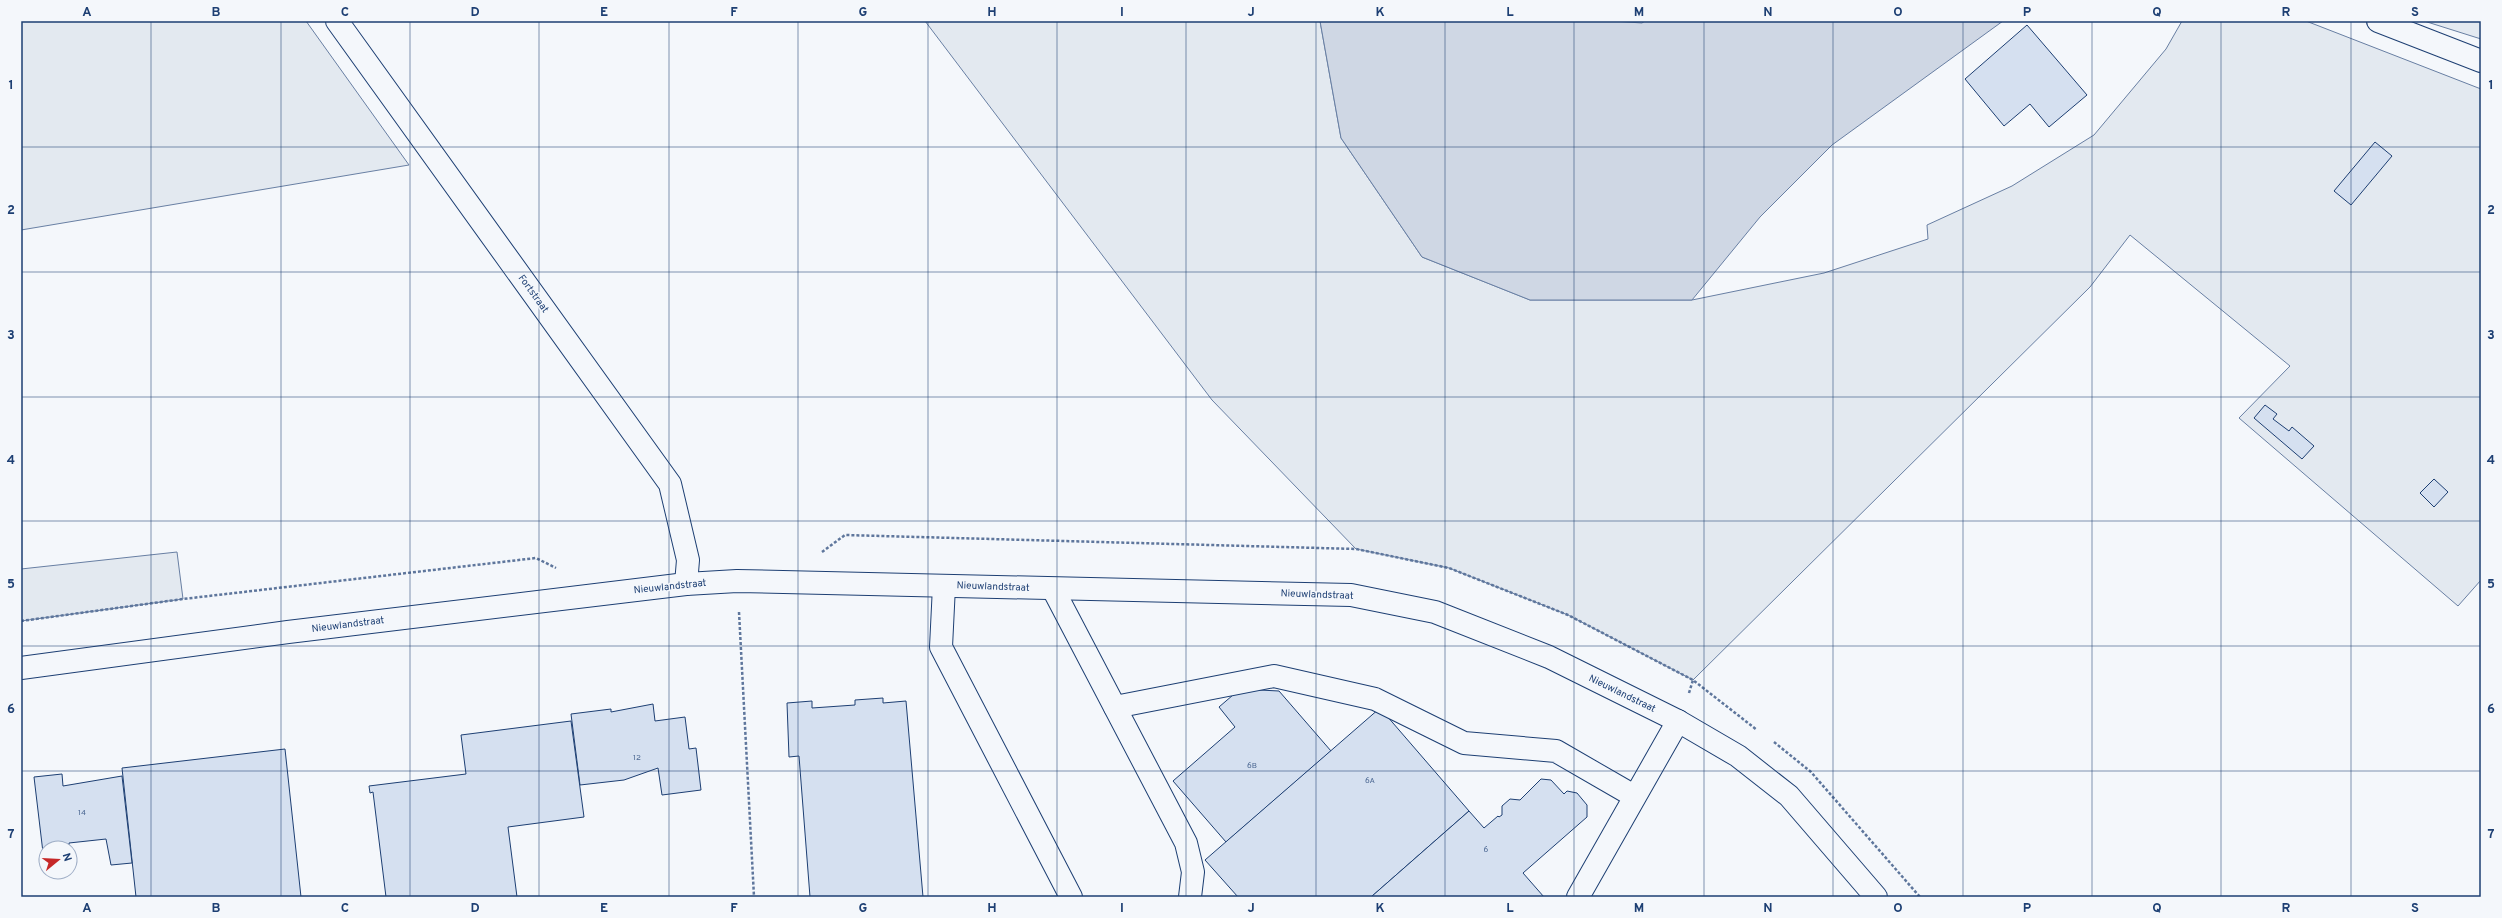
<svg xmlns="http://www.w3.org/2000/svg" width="2502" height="918" viewBox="0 0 2502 918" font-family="Overpass,sans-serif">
<rect width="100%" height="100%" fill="#f4f7fb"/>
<g fill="#e3e9f0" stroke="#687fa3">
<polygon points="21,21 306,21 409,165 21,230"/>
<polygon points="925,21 1320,21 1341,138 1422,257 1530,300 1692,300 1824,273 1928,239 1927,225 2012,186 2094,135 2166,49 2182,21 2306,21 2481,89 2481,580 2458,606 2239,418 2290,366 2130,235 2090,287 1693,680 1568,615 1449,568 1356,549 1212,400"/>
<polygon points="2424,21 2481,21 2481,39"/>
<polygon points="177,552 183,599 21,621 21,569"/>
</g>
<polygon fill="#cfd7e4" stroke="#687fa3" points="1320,21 1614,21 1642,23 1645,21 2003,21 1832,145 1760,217 1692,300 1530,300 1422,257 1341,138"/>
<g fill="#d5e0f0" stroke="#1d3f73">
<polygon points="2027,25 2087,95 2049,127 2030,104 2004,126 1965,79"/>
<polygon points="2375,142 2392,156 2351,205 2334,191"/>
<polygon points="2265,405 2277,414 2273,419 2289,431 2292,427 2314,446 2302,459 2254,418"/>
<polygon points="2434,479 2448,492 2434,507 2420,493"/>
<polygon points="1240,689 1279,691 1331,751 1226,842 1173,781 1235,727 1219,707"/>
<polygon points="883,698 883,703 906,701 923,897 810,897 799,756 789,757 787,703 812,701 812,708 855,705 855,700"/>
<polygon points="653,704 655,721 685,717 689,749 696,748 701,790 662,795 658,768 624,780 580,785 571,714 611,709 611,712"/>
<polygon points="1380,708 1469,811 1371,897 1238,897 1205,860"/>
<polygon points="571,721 584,817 508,827 517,897 386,897 373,792 370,793 369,786 466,774 461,735"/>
<polygon points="285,749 301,897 136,897 122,768"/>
<polygon points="62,774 63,786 122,776 132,863 111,865 106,839 69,843 69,848 46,848 46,861 44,861 34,777"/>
<polygon points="1541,779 1551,780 1564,794 1567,791 1577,793 1587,805 1587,817 1523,873 1544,897 1371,897 1469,811 1484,828 1498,816 1499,817 1502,815 1502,806 1510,799 1520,800"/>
</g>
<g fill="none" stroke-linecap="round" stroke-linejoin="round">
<g stroke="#1d3f73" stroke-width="24">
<g id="minor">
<polyline points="337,21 670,484 688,560 686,584"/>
<polyline points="2378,21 2481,61"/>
<polyline points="944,586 941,647 1071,897"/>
<polyline points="1053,589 1186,843 1193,872 1190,897"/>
<polyline points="21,668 288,632 686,584 737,581 1351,595 1435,612 1549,657 1678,721 1738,756 1789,796 1876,897"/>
<polyline points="1115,707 1274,676 1375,699 1464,743 1556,751 1634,796"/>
<polyline points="1578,897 1678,721"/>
</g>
</g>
<g stroke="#5e769c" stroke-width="2.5" stroke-dasharray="3 2" stroke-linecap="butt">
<polyline points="822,552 845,535 1356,549 1449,568 1568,615 1693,680 1757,730"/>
<polyline points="739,612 754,897"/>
<polyline points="21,621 183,599 536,558 556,568"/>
<polyline points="1689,693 1693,680"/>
<polyline points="1774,742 1811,772 1920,897"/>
</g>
<use href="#minor" stroke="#f4f7fb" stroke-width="22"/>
</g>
<path fill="none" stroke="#1d3f73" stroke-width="1" stroke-opacity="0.55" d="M151 21V897M281 21V897M410 21V897M539 21V897M669 21V897M798 21V897M928 21V897M1057 21V897M1186 21V897M1316 21V897M1445 21V897M1574 21V897M1704 21V897M1833 21V897M1963 21V897M2092 21V897M2221 21V897M2351 21V897M21 147H2481M21 272H2481M21 397H2481M21 521H2481M21 646H2481M21 771H2481"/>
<g text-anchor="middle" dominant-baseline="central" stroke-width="3" stroke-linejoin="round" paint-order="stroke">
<g font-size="8" fill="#4b6792">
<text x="637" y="758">12</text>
<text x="1252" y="766">6B</text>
<text x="1370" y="781">6A</text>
<text x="82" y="813">14</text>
<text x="1486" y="850">6</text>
</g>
<g font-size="10" fill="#1d3f73" stroke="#f4f7fb">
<text transform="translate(533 294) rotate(54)">Fortstraat</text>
<text transform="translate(670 587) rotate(-6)">Nieuwlandstraat</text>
<text transform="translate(993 587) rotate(2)">Nieuwlandstraat</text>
<text transform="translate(1317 595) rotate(2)">Nieuwlandstraat</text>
<text transform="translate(348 625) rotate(-7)">Nieuwlandstraat</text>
<text transform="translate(1622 694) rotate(26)">Nieuwlandstraat</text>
</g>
</g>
<rect width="2502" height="918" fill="none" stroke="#f4f7fb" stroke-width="44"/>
<g transform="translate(58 860) rotate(72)"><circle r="19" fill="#f4f7fb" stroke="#9eadc5"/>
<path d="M0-3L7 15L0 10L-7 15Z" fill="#c62828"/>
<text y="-6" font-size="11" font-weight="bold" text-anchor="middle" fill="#1d3f73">N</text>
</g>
<rect x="22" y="22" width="2458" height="874" fill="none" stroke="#1d3f73" stroke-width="1.5"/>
<g font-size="13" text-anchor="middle" font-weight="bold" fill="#1d3f73">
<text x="87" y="16">A</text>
<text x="216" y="16">B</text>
<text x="345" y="16">C</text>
<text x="475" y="16">D</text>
<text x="604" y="16">E</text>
<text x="734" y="16">F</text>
<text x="863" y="16">G</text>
<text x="992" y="16">H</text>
<text x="1122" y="16">I</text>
<text x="1251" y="16">J</text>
<text x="1380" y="16">K</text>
<text x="1510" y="16">L</text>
<text x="1639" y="16">M</text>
<text x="1768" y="16">N</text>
<text x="1898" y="16">O</text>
<text x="2027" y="16">P</text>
<text x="2157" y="16">Q</text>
<text x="2286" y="16">R</text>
<text x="2415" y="16">S</text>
<text x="11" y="89">1</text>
<text x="2491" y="89">1</text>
<text x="11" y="214">2</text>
<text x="2491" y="214">2</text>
<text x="11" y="339">3</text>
<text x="2491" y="339">3</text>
<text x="11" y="464">4</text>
<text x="2491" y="464">4</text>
<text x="11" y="588">5</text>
<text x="2491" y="588">5</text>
<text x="11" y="713">6</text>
<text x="2491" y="713">6</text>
<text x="11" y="838">7</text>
<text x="2491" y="838">7</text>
<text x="87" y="912">A</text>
<text x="216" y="912">B</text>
<text x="345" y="912">C</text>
<text x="475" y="912">D</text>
<text x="604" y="912">E</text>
<text x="734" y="912">F</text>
<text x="863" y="912">G</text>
<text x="992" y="912">H</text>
<text x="1122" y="912">I</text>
<text x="1251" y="912">J</text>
<text x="1380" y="912">K</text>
<text x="1510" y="912">L</text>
<text x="1639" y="912">M</text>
<text x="1768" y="912">N</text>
<text x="1898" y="912">O</text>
<text x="2027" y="912">P</text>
<text x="2157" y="912">Q</text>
<text x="2286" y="912">R</text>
<text x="2415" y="912">S</text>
</g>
</svg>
